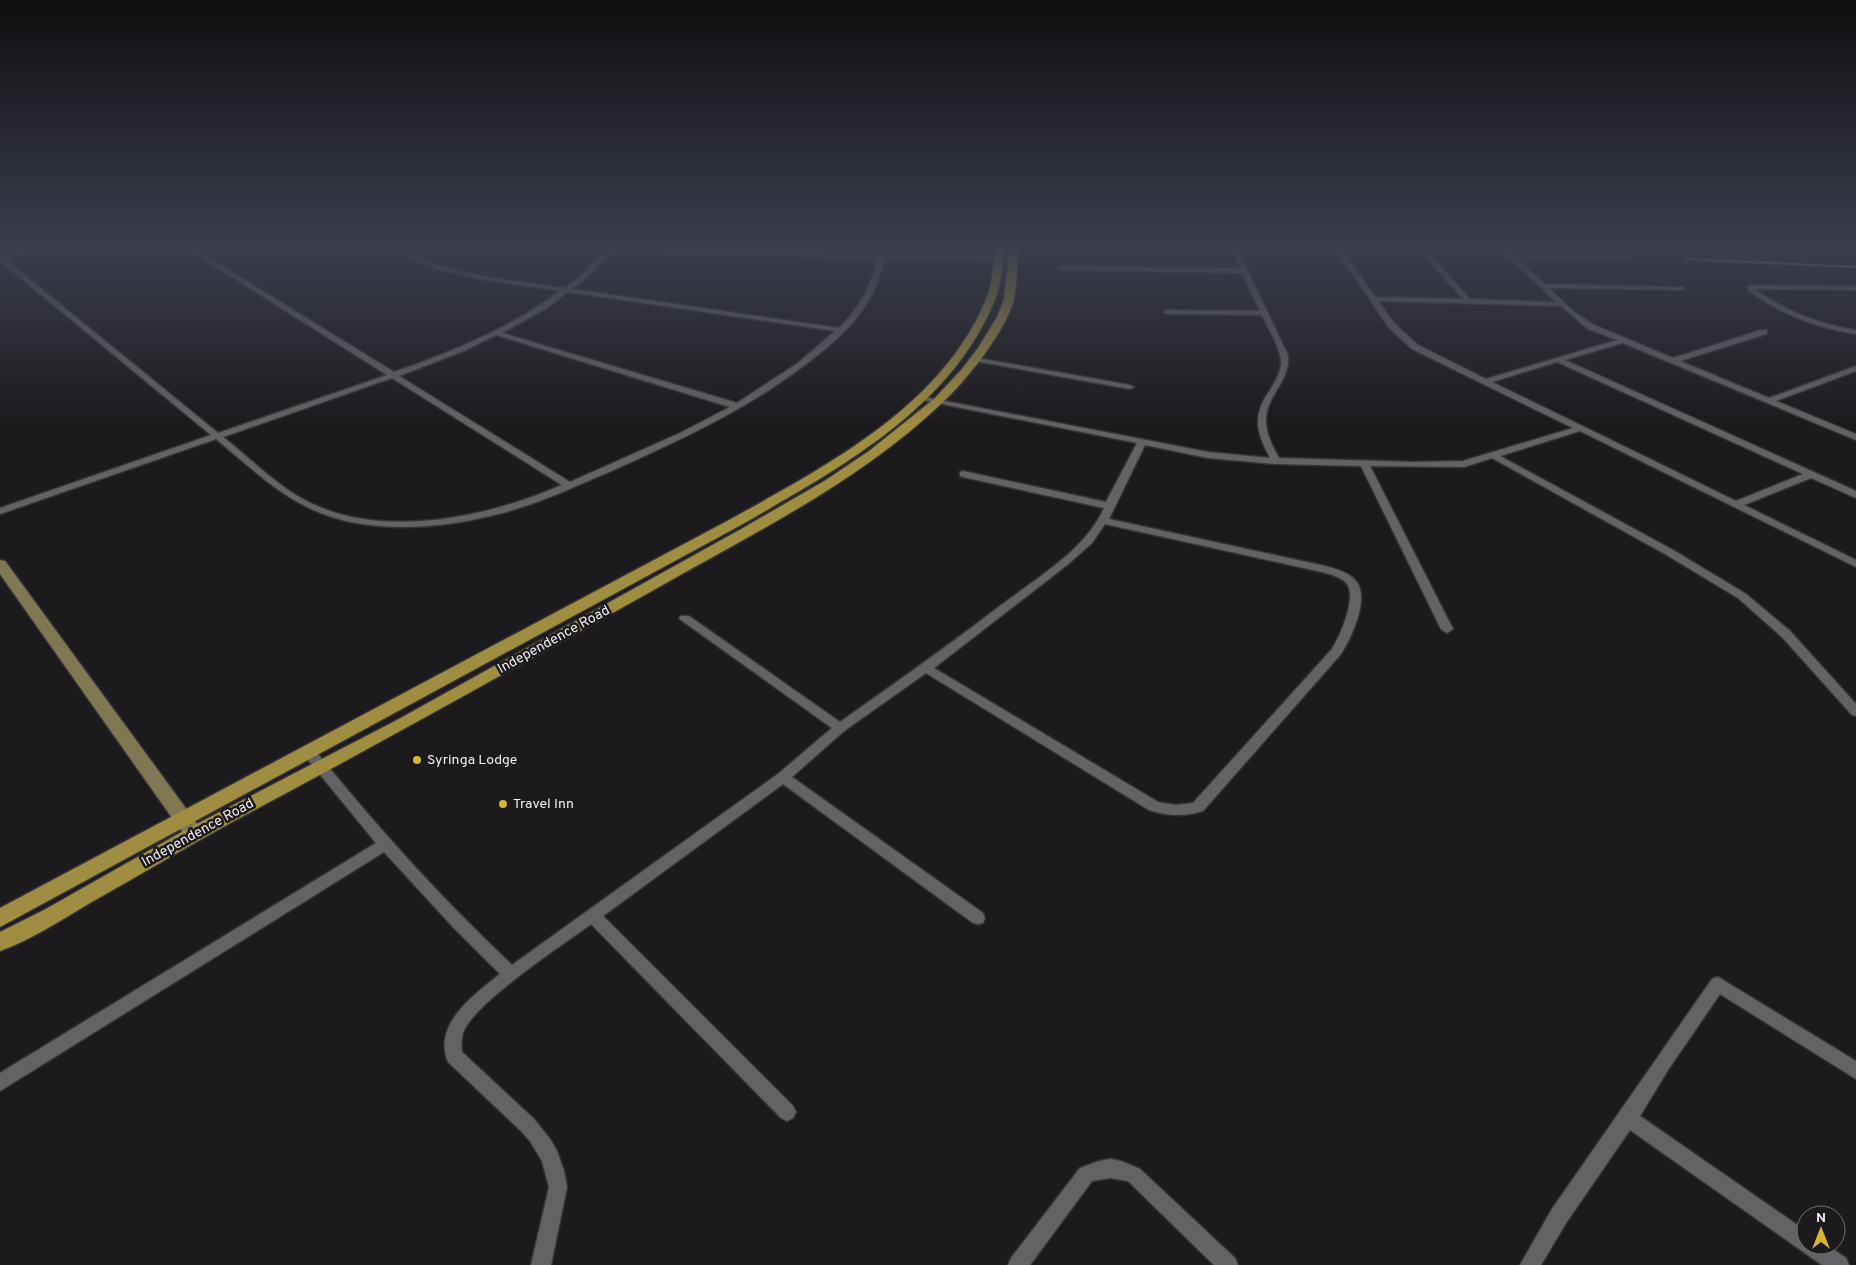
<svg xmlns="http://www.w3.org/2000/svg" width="1856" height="1265" viewBox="0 0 1856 1265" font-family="Overpass,sans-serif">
<rect width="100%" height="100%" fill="#1d1a1d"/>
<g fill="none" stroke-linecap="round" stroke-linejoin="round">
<polyline stroke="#a185a1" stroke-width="2.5" points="1685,259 1856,267"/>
<g stroke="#363536" stroke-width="3">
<g id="street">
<path d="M39 248H51L5 259 218 433 387 375 186 248H193L394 372C452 352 510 328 560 291L479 279 437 269 392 248C410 248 425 262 442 267 482 278 524 282 565 288L578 278 609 248 1015 257 1018 259 1015 261 885 258C880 278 873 296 861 312 850 328 834 342 819 354 756 405 683 439 609 472 571 488 534 506 494 515 450 526 402 531 356 523 295 512 262 477 216 439L0 514V508L211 435 0 261V256ZM612 253 878 258C871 286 860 307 839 328L572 289 583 281ZM568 292 835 331 798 363 737 403 502 333 547 308ZM496 335 730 407 680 433 570 482 399 376 464 351ZM392 378 562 485C483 519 369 544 291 492 267 476 246 455 223 437Z"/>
<path d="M1231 248H1237L1288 355C1291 381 1265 396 1266 421 1266 435 1273 447 1279 458L1414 462 1463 461 1573 428 1412 349 1389 328 1337 251 1280 250 1277 248H1341L1375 297 1463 299 1418 248H1424L1470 299 1556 302 1499 248H1506L1511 253 1631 255 1633 256V258L1515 257 1545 284 1683 287 1684 288 1681 290 1549 288 1573 311 1594 325 1673 358 1761 330H1767V334L1680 361 1769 398 1856 366V371L1776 401 1856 434V440L1623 343 1565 360 1856 491V498L1811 478 1744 505 1856 560V567L1580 431 1500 456 1673 550 1746 594 1790 631 1856 704V716L1852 715 1782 637 1738 598 1665 554 1492 458 1464 467 1370 466 1453 629 1447 633 1441 629 1361 466 1276 464 1208 458 1145 445 1109 519 1325 566C1336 569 1352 573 1358 584 1368 602 1351 638 1341 654L1203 811C1184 817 1168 816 1149 810L926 673 844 731 792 777 983 913 985 918 983 923 978 924 973 923 783 784 603 916 793 1106 796 1112 793 1118 787 1121 781 1118 591 924C563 945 473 1003 463 1033 461 1040 461 1046 462 1052L534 1119 550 1139 557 1151 564 1171 567 1187 551 1265H531L549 1187 542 1161 530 1141 521 1131 448 1062C432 1024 475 994 500 974L452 926 384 852 0 1091V1073L376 843 304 755 303 752 304 749H314C375 825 440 897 512 965L778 774 832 728 681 620 679 618 681 616H689L840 722C894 684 948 646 1000 606 1035 579 1086 550 1104 508L963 477 960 476V472L963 471 1106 502 1137 443 922 400 918 398 919 396 1208 452 1270 458C1256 431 1252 416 1270 390 1275 382 1280 374 1281 365 1282 349 1268 329 1262 315L1167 314 1163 312 1167 310 1260 311 1242 273 1062 270 1059 268 1062 266 1241 269ZM1378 301 1561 306 1588 329 1617 340 1486 379 1418 345 1395 324ZM1557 362 1803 474 1736 501 1492 382ZM1105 524 1322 572C1330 574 1342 577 1347 584 1357 598 1340 636 1332 649L1193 803 1176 805 1158 802 934 668 1067 565 1092 543Z"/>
<polygon points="1843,248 1850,248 1856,251 1856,256"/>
<path d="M1750 285 1856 286V290L1754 289C1785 311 1819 324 1856 330V334C1817 328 1780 314 1748 290L1747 287Z"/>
<polygon points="972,357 1130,385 1134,387 1130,389 975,361 972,361"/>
<polygon points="1718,977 1856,1061 1856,1079 1720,994 1668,1070 1640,1116 1806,1231 1806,1245 1827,1245 1846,1258 1849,1265 1822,1265 1630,1130 1566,1223 1541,1265 1520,1265 1552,1209 1712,979"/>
<polygon points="1110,1159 1121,1161 1140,1169 1235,1258 1238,1265 1214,1265 1128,1181 1110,1178 1092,1181 1030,1265 1008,1265 1011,1258 1080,1168 1099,1161"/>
</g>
</g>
<g stroke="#363536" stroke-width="3">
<polygon id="secondary" points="0,560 5,561 201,829 203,834 201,839 194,841 187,839 0,574"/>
</g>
<g stroke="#363536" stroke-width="3">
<g id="primary">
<path d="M996 248H1004C1002 263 1002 282 996 297 953 408 838 469 741 525L0 927V908L731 519C828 465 944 405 987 297 993 282 993 263 996 248Z"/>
<path d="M1010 248H1018C1017 264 1017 283 1014 299 1006 331 966 381 942 403 860 481 756 532 659 587 518 666 377 745 234 821 186 847 138 876 90 903 61 920 31 940 0 951V932L44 910 187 829 397 720 743 528 826 480 869 451 934 399 962 369 978 348 997 317 1004 299Z"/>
</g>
</g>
<use href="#street" fill="#656265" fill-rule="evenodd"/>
<use href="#secondary" fill="#827753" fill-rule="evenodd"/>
<use href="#primary" fill="#9f8d42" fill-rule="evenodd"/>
</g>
<linearGradient id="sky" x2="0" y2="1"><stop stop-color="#100e10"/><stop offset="0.58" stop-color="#3a3e4c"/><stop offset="1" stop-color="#3a3e4c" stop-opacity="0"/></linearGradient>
<rect width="1856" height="425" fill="url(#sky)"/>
<g fill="#d3b635" stroke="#1d1a1d" stroke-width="2">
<circle cx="417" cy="760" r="5"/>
<circle cx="503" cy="804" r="5"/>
</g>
<g text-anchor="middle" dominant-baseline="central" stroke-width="5" stroke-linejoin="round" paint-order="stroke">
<g font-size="14" fill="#f1eff1" stroke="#1d1a1d">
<text transform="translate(554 640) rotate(-29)">Independence Road</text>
<text transform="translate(198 833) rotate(-29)">Independence Road</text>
</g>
<g font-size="14" fill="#f1eff1" stroke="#1d1a1d" text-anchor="start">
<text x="427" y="760">Syringa Lodge</text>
<text x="513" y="804">Travel Inn</text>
</g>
</g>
<g transform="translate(1821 1230)"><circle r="24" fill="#1d1a1d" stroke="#726f72"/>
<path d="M0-4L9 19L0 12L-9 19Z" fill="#d3b635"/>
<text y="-8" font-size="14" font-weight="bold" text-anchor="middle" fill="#f1eff1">N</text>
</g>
</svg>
